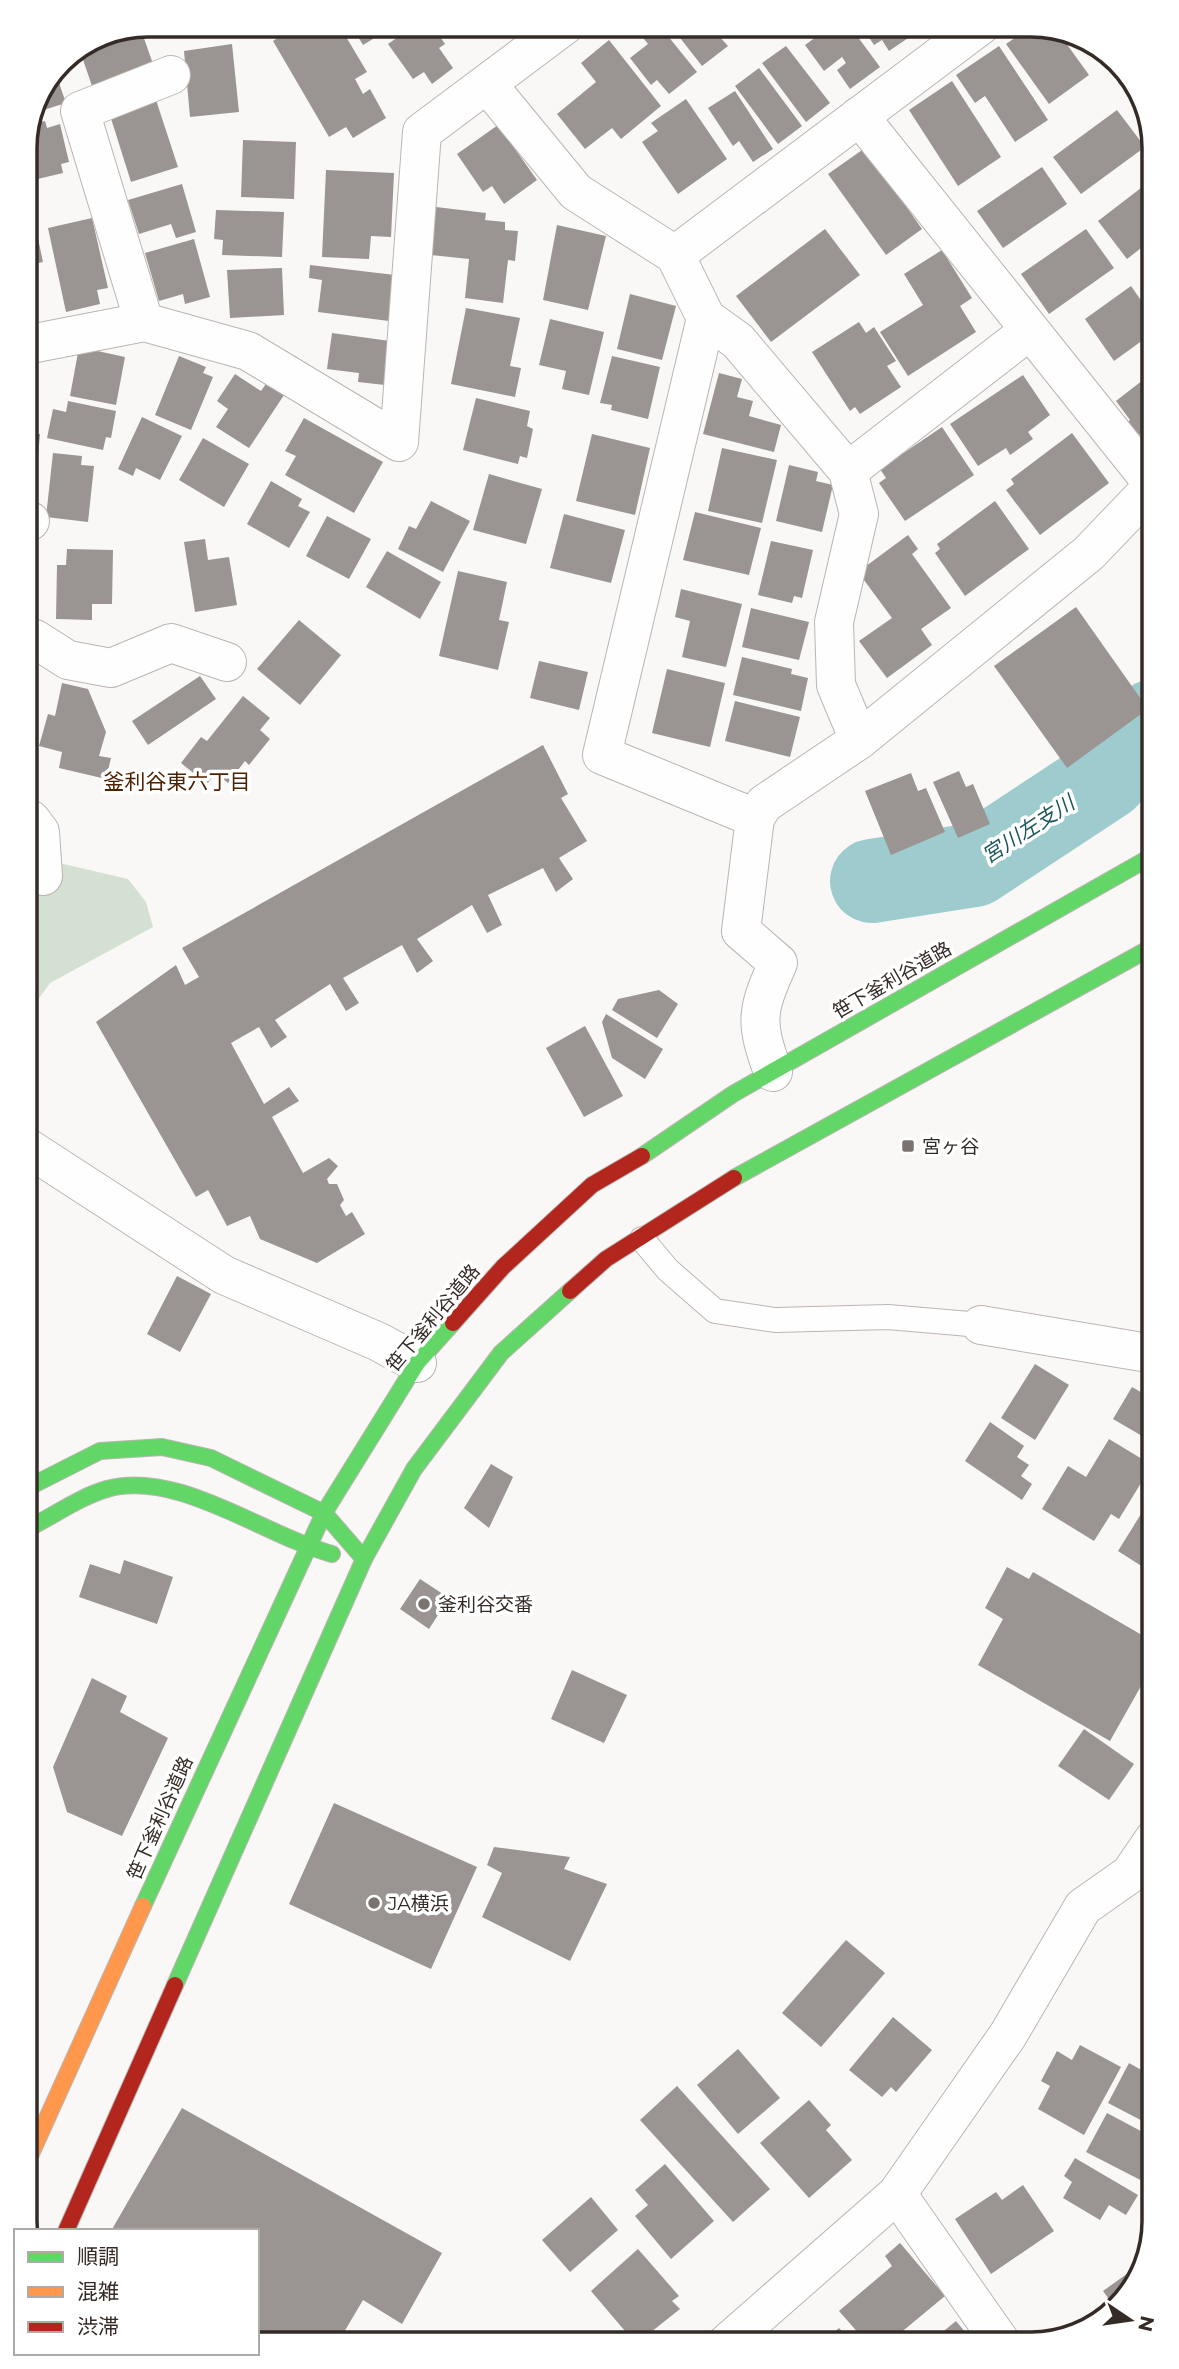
<svg xmlns="http://www.w3.org/2000/svg" width="1179" height="2369" viewBox="0 0 1179 2369" font-family="Montserrat,'Noto Sans JP',sans-serif">
<rect width="100%" height="100%" fill="#faf8f6"/>
<polygon fill="#d3e0d2" points="25,850 59,863 128,879 146,902 153,927 50,983 25,1018"/>
<g fill="none" stroke-linecap="round" stroke-linejoin="round">
<polyline stroke="#9eccce" stroke-width="84" points="872,881 974,865 1106,778 1154,721"/>
</g>
<g fill="#9a9492">
<polygon points="296,25 339,25 367,72 355,79 363,94 370,89 386,118 353,138 346,127 329,137 273,41"/>
<polygon points="351,25 389,25 391,28 363,45"/>
<polygon points="415,25 432,25 445,44 439,48 453,68 432,84 424,72 413,79 388,44"/>
<polygon points="651,25 659,25 697,72 669,94 657,80 651,85 630,58 648,44 640,34"/>
<polygon points="670,25 719,25 725,32 719,36 728,46 702,66"/>
<polygon points="814,25 849,25 880,67 850,89 837,70 846,63 842,57 824,71 805,45 820,34"/>
<polygon points="861,25 912,25 917,32 889,51 882,40 874,45"/>
<polygon points="1034,25 1058,32 1089,75 1049,104 1006,44"/>
<polygon points="140,27 153,64 92,86 79,48 101,34 119,30 120,34"/>
<polygon points="609,40 661,106 621,139 612,128 585,149 557,114 596,82 581,63"/>
<polygon points="232,44 239,112 190,117 184,51"/>
<polygon points="786,46 830,103 806,122 762,63"/>
<polygon points="999,46 1048,120 1015,142 985,96 975,103 956,75"/>
<polygon points="759,68 802,126 778,144 735,86"/>
<polygon points="58,80 66,103 37,112 50,83"/>
<polygon points="952,81 1001,157 958,186 909,110"/>
<polygon points="735,91 773,149 753,162 739,141 733,146 708,108"/>
<polygon points="155,97 178,167 131,182 109,112"/>
<polygon points="686,99 727,159 678,194 642,142 658,131 651,123"/>
<polygon points="1117,110 1145,147 1081,194 1053,157"/>
<polygon points="45,121 47,128 60,124 69,162 61,164 63,173 25,182 25,140 32,124"/>
<polygon points="498,125 537,180 504,204 492,186 483,192 457,154"/>
<polygon points="243,140 296,142 294,199 241,197"/>
<polygon points="865,148 922,229 886,255 828,174"/>
<polygon points="1042,167 1067,204 1003,248 977,211"/>
<polygon points="326,170 394,173 391,237 371,236 369,259 322,257"/>
<polygon points="1154,178 1154,238 1127,259 1098,221"/>
<polygon points="182,184 196,232 176,238 171,224 139,234 128,200"/>
<polygon points="436,207 486,213 485,220 505,222 505,230 518,231 515,261 508,260 503,303 465,298 469,259 431,255"/>
<polygon points="32,210 43,262 25,266 25,211"/>
<polygon points="216,210 284,212 282,257 222,255 223,240 214,239"/>
<polygon points="92,218 108,288 97,290 100,304 66,312 48,228"/>
<polygon points="557,225 606,236 588,310 543,300"/>
<polygon points="825,229 860,275 771,342 736,296"/>
<polygon points="1086,229 1114,268 1049,314 1021,274"/>
<polygon points="194,239 210,297 185,304 183,294 159,301 145,253"/>
<polygon points="942,250 972,298 960,306 976,332 908,376 880,332 923,305 904,274"/>
<polygon points="310,265 395,275 389,321 318,312 322,280 309,278"/>
<polygon points="282,268 284,315 230,318 227,270"/>
<polygon points="1131,286 1154,319 1154,332 1114,361 1085,319"/>
<polygon points="630,294 676,306 662,360 617,349"/>
<polygon points="466,308 520,318 510,366 521,368 515,397 451,384"/>
<polygon points="550,319 604,332 589,395 562,389 566,371 539,365"/>
<polygon points="859,322 866,333 874,327 896,361 887,366 901,387 860,414 855,407 850,411 812,352"/>
<polygon points="332,333 390,341 385,385 358,382 359,373 327,369"/>
<polygon points="79,347 125,357 116,405 70,396"/>
<polygon points="179,356 206,367 203,373 213,377 191,430 155,415"/>
<polygon points="612,356 660,367 648,419 611,410 612,405 600,403"/>
<polygon points="719,373 742,379 737,397 753,401 749,416 781,425 774,452 703,434"/>
<polygon points="1152,373 1154,376 1154,442 1151,444 1142,433 1138,436 1127,423 1130,420 1116,401"/>
<polygon points="235,374 261,391 268,381 286,392 249,448 216,427 228,409 217,401"/>
<polygon points="1023,375 1050,415 1028,432 1033,439 1010,455 1006,448 978,466 950,424"/>
<polygon points="25,381 33,414 25,416"/>
<polygon points="476,398 530,411 527,426 533,429 527,458 520,456 518,464 463,450"/>
<polygon points="68,401 116,411 111,438 106,437 103,450 47,438 53,409 66,412"/>
<polygon points="142,417 182,436 160,480 136,468 133,476 118,469"/>
<polygon points="304,418 383,462 354,513 285,475 296,456 285,451"/>
<polygon points="942,427 974,475 905,521 879,483 886,478 880,469"/>
<polygon points="25,433 40,434 34,501 25,501"/>
<polygon points="1072,433 1109,483 1040,535 1006,490 1014,484 1011,479"/>
<polygon points="592,434 650,448 635,515 576,501"/>
<polygon points="203,438 249,464 224,507 179,480"/>
<polygon points="722,448 777,460 762,523 708,511"/>
<polygon points="53,453 82,456 81,465 94,466 88,522 46,517"/>
<polygon points="789,465 818,472 816,481 833,485 822,532 776,521"/>
<polygon points="489,474 542,489 526,544 473,530"/>
<polygon points="271,481 302,499 298,506 310,512 289,548 247,524"/>
<polygon points="431,501 470,521 443,572 398,549 409,526 416,529"/>
<polygon points="995,501 1029,549 965,596 935,553 940,549 937,544"/>
<polygon points="695,512 761,528 749,575 683,560"/>
<polygon points="564,514 625,530 611,583 550,568"/>
<polygon points="327,516 371,539 349,579 306,556"/>
<polygon points="908,535 918,549 912,554 951,608 921,629 932,645 887,678 859,641 892,618 858,572"/>
<polygon points="205,539 208,560 229,557 237,605 195,612 184,542"/>
<polygon points="771,541 813,550 802,598 794,596 792,603 758,595"/>
<polygon points="67,549 113,550 112,604 92,604 92,620 56,619 57,565 66,565"/>
<polygon points="387,551 441,582 420,619 366,587"/>
<polygon points="458,571 507,582 499,620 509,622 498,670 439,656"/>
<polygon points="681,589 742,604 726,667 682,657 690,621 675,617"/>
<polygon points="1076,607 1148,709 1067,768 994,666"/>
<polygon points="751,608 809,622 799,660 742,647"/>
<polygon points="299,620 341,655 300,705 257,669"/>
<polygon points="742,657 792,669 791,674 808,678 801,711 733,695"/>
<polygon points="539,661 588,672 579,710 530,698"/>
<polygon points="667,669 725,683 710,747 652,733"/>
<polygon points="200,676 216,699 148,745 132,721"/>
<polygon points="62,683 88,689 106,732 99,756 111,758 106,779 59,768 62,752 39,746 48,714 55,716"/>
<polygon points="243,696 270,718 260,730 270,739 249,765 245,761 228,783 216,773 207,784 181,763 201,737 207,741"/>
<polygon points="735,701 800,717 790,757 725,741"/>
<polygon points="543,745 568,794 561,798 587,841 559,858 573,879 556,892 543,868 488,895 502,925 487,933 472,905 417,939 433,961 417,973 402,945 343,978 359,1003 346,1011 330,984 275,1020 287,1037 271,1048 259,1027 231,1043 264,1104 289,1087 299,1101 272,1117 303,1173 329,1158 338,1166 327,1179 329,1184 337,1184 344,1200 340,1205 346,1216 352,1212 365,1234 317,1263 260,1239 250,1216 227,1226 208,1190 196,1197 96,1022 176,965 185,985 199,977 182,948"/>
<polygon points="959,771 966,787 973,784 990,824 958,838 933,782"/>
<polygon points="911,773 918,791 926,788 945,832 891,855 865,791"/>
<polygon points="659,990 678,1004 657,1038 612,1010 618,999"/>
<polygon points="606,1014 663,1049 645,1079 612,1058 602,1022"/>
<polygon points="585,1026 623,1096 584,1117 546,1048"/>
<polygon points="177,1276 211,1294 180,1352 147,1334"/>
<polygon points="1035,1364 1069,1385 1035,1440 1001,1418"/>
<polygon points="1154,1381 1154,1443 1113,1419 1132,1387 1146,1395"/>
<polygon points="990,1422 1024,1446 1017,1457 1029,1465 1021,1476 1032,1484 1022,1500 965,1461"/>
<polygon points="1109,1439 1152,1465 1119,1519 1111,1514 1094,1541 1042,1509 1068,1466 1086,1477"/>
<polygon points="491,1464 513,1477 489,1528 464,1508"/>
<polygon points="1154,1488 1154,1507 1146,1501"/>
<polygon points="1141,1514 1154,1522 1154,1574 1118,1551"/>
<polygon points="124,1560 173,1577 157,1624 79,1597 90,1564 120,1574"/>
<polygon points="1007,1567 1029,1579 1033,1572 1154,1642 1154,1663 1110,1741 978,1665 1003,1619 985,1608"/>
<polygon points="420,1579 449,1598 429,1629 400,1609"/>
<polygon points="572,1670 627,1695 604,1743 551,1719"/>
<polygon points="92,1678 127,1696 120,1712 168,1738 122,1836 67,1812 53,1767"/>
<polygon points="1084,1729 1134,1764 1109,1800 1058,1766"/>
<polygon points="334,1803 477,1867 431,1969 289,1904"/>
<polygon points="494,1847 570,1857 564,1869 607,1884 570,1961 482,1917 502,1873 487,1865"/>
<polygon points="846,1940 885,1973 821,2047 782,2013"/>
<polygon points="893,2017 932,2050 896,2092 891,2087 882,2097 849,2070"/>
<polygon points="1080,2045 1121,2067 1084,2135 1038,2109 1050,2086 1041,2081 1057,2051 1072,2060"/>
<polygon points="738,2049 780,2098 738,2134 697,2085"/>
<polygon points="1129,2063 1154,2077 1154,2127 1108,2103"/>
<polygon points="677,2086 770,2189 733,2222 640,2120"/>
<polygon points="809,2100 831,2125 826,2130 852,2160 809,2198 760,2143"/>
<polygon points="182,2108 442,2253 402,2324 363,2300 337,2344 257,2344 257,2231 111,2231"/>
<polygon points="1107,2113 1154,2138 1152,2186 1086,2152"/>
<polygon points="1075,2158 1138,2195 1126,2215 1109,2205 1100,2220 1063,2198 1072,2182 1064,2176"/>
<polygon points="665,2164 714,2221 671,2259 635,2216 648,2205 635,2190"/>
<polygon points="1023,2185 1054,2231 991,2274 955,2219 996,2192 1002,2200"/>
<polygon points="591,2197 618,2230 570,2272 542,2240"/>
<polygon points="900,2243 945,2296 887,2344 868,2344 839,2311 892,2266 885,2256"/>
<polygon points="638,2249 679,2296 672,2301 680,2309 636,2344 591,2291"/>
<polygon points="1142,2263 1134,2290 1114,2306 1103,2291"/>
<polygon points="956,2321 975,2344 928,2344"/>
<polygon points="839,2328 854,2344 821,2344"/>
</g>
<g fill="none" stroke-linecap="round" stroke-linejoin="round">
<g stroke="#bbb5b2" stroke-width="26">
<polyline id="lane" points="642,1239 668,1270 715,1311 775,1320 888,1317 981,1325"/>
</g>
<g stroke="#bbb5b2" stroke-width="40">
<g id="street">
<polyline points="488,85 576,192 675,255 706,318 738,341 848,471 859,514 834,622 836,685 859,740"/>
<polyline points="859,116 1154,485"/>
<polyline points="675,255 981,25"/>
<polyline points="706,318 602,755 755,818"/>
<polyline points="144,322 80,111 171,75"/>
<polyline points="25,345 144,322 248,351 399,442 422,132 565,25"/>
<polyline points="848,471 1029,331"/>
<polyline points="25,521 30,521"/>
<polyline points="35,639 68,660 111,668 171,643 227,662"/>
<polyline points="25,818 31,820 40,832 43,876"/>
<path d="M773 1072C755 1022 756 1012 778 963L741 931 755 818 764 804 859 740 1089 553 1154 485"/>
<polyline points="25,1146 224,1275 379,1342 417,1363"/>
<polyline points="981,1325 1154,1354"/>
<polyline points="897,2194 1002,2344"/>
<polyline points="726,2344 897,2194 1008,2035 1083,1907 1130,1874 1154,1839"/>
</g>
</g>
<g stroke="#bbb5b2" stroke-width="18">
<g id="fast">
<polyline points="642,1156 733,1094 1154,855"/>
<polyline points="734,1178 1154,946"/>
<polyline points="25,1489 100,1451 162,1447 211,1458 324,1513 364,1559"/>
<path d="M25 1530C52 1517 79 1497 107 1489 177 1469 265 1536 332 1554"/>
<polyline points="143,1906 324,1513 417,1363 453,1323"/>
<polyline points="175,1985 364,1559 414,1469 501,1353 570,1291"/>
</g>
</g>
<g stroke="#bbb5b2" stroke-width="18">
<polyline id="slow" points="25,2167 143,1906"/>
</g>
<g stroke="#bbb5b2" stroke-width="18">
<g id="jam">
<polyline points="570,1291 606,1259 734,1178"/>
<polyline points="453,1323 503,1267 592,1185 642,1156"/>
<polyline points="66,2231 175,1985"/>
</g>
</g>
<polyline stroke="#e2e1e0" stroke-width="4.5" stroke-dasharray="3.5 5" stroke-linecap="butt" points="32,564 33,597"/>
<use href="#lane" stroke="#fefefe" stroke-width="24"/>
<use href="#street" stroke="#fefefe" stroke-width="38"/>
<use href="#fast" stroke="#63d668" stroke-width="16"/>
<use href="#slow" stroke="#ff974d" stroke-width="16"/>
<use href="#jam" stroke="#b3261e" stroke-width="16"/>
</g>
<g fill="#7a736f" stroke="#fff" stroke-width="2.5">
<rect x="901" y="1139" width="14" height="14" rx="3.5"/>
<circle cx="424" cy="1604" r="7"/>
<circle cx="374" cy="1903" r="7"/>
</g>
<g text-anchor="middle" dominant-baseline="central" stroke-width="7" stroke-linejoin="round" paint-order="stroke">
<g font-size="19" fill="#352b26" stroke="#fff">
<text transform="translate(892 980) rotate(-30)">笹下釜利谷道路</text>
<text transform="translate(433 1318) rotate(-50)">笹下釜利谷道路</text>
<text transform="translate(160 1818) rotate(-66)">笹下釜利谷道路</text>
</g>
<g font-size="19" fill="#352b26" stroke="#fff" text-anchor="start">
<text x="922" y="1146">宮ヶ谷</text>
<text x="438" y="1604">釜利谷交番</text>
<text x="388" y="1903">JA横浜</text>
</g>
<g font-size="21" fill="#4d2200" stroke="#fff">
<text x="177" y="781">釜利谷東六丁目</text>
</g>
<g font-size="21" font-style="italic" fill="#1e575b" stroke="#fff">
<text transform="translate(1028 829) rotate(-33)">宮川左支川</text>
</g>
</g>
<path d="M0 0H1179V2369H0ZM148 37H1031A111 111 0 0 1 1142 148V2221A111 111 0 0 1 1031 2332H148A111 111 0 0 1 37 2221V148A111 111 0 0 1 148 37Z" fill="#fff" fill-rule="evenodd"/>
<path fill="none" stroke="#352b26" stroke-width="3.5" d="M148 37H1031A111 111 0 0 1 1142 148V2221A111 111 0 0 1 1031 2332H148A111 111 0 0 1 37 2221V148A111 111 0 0 1 148 37Z"/>
<rect x="14" y="2229" width="245" height="126" fill="#ffffff" stroke="#aeaaa8" stroke-width="2"/>
<rect x="28" y="2252" width="35" height="10" fill="#63d668" stroke="#aeaaa8" stroke-width="2"/>
<text x="77" y="2264" font-size="21" fill="#352b26">順調</text>
<rect x="28" y="2287" width="35" height="10" fill="#ff974d" stroke="#aeaaa8" stroke-width="2"/>
<text x="77" y="2299" font-size="21" fill="#352b26">混雑</text>
<rect x="28" y="2322" width="35" height="10" fill="#b3261e" stroke="#aeaaa8" stroke-width="2"/>
<text x="77" y="2334" font-size="21" fill="#352b26">渋滞</text>
<g transform="translate(1130 2320) rotate(103)" stroke="#ffffff" stroke-width="5" paint-order="stroke">
<path d="M0-5L12 26L0 18L-12 26Z" fill="#352b26"/>
<text y="-10" font-size="19" font-weight="bold" text-anchor="middle" fill="#352b26">N</text>
</g>
</svg>
